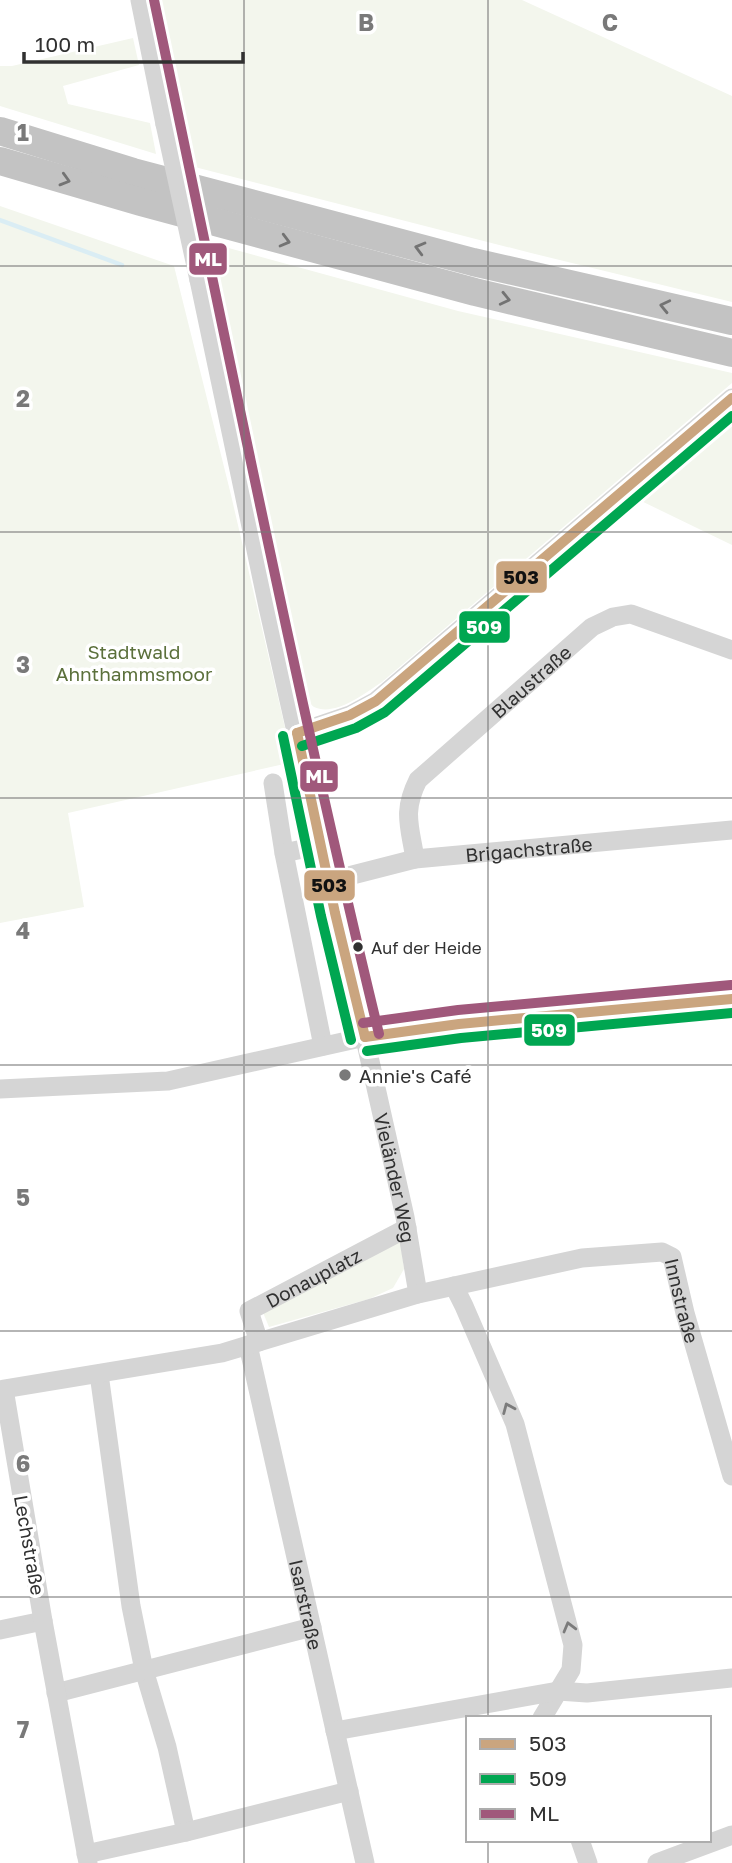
<svg xmlns="http://www.w3.org/2000/svg" width="732" height="1863" viewBox="0 0 732 1863" font-family="'Golos Text',sans-serif">
<rect width="100%" height="100%" fill="#fff"/>
<g fill="#f3f6ed">
<polygon points="153,0 522,0 732,96 732,302 531,253 183,164"/>
<polygon points="133,38 139,65 63,86 68,104 150,123 156,154 0,106 0,66 12,66"/>
<polygon points="0,206 174,266 231,495 293,762 68,813 84,907 0,923"/>
<path d="M203 241 458 311 732 373V383L382 682C365 693 335 717 314 707 310 704 305 698 302 694Z"/>
<polygon points="732,414 732,545 633,497"/>
<polygon points="400,1239 404,1269 393,1288 369,1299 269,1327 262,1310"/>
</g>
<g fill="none" stroke-linecap="round" stroke-linejoin="round">
<polyline stroke="#daedf4" stroke-width="4.5" points="0,220 122,265"/>
<g stroke="#d5d5d5" stroke-width="19">
<polyline points="140,0 165,124"/>
<path id="s1" d="M199 280 268 607 405 1217 418 1294"/>
<polyline points="297,733 350,715 376,701 732,398"/>
<polyline points="273,783 284,853 323,1046"/>
<polyline points="284,853 321,845"/>
<path id="s2" d="M415 859C410 826 402 812 418 780L592 627 613 617 631 614 732 650"/>
<path id="s3" d="M329 881 415 859 732 830"/>
<polyline points="0,1089 168,1081 365,1037 459,1024 732,999"/>
<polyline points="454,1286 464,1306 515,1424 573,1645 571,1670 542,1718"/>
<path id="s4" d="M259 1342 249 1311 407 1228"/>
<path id="s5" d="M248 1345 365 1863"/>
<polyline points="99,1374 131,1606 144,1670 167,1747 186,1832"/>
<polyline points="0,1630 43,1621"/>
<polyline points="56,1693 312,1627"/>
<polyline points="335,1731 558,1691 587,1693 732,1678"/>
<polyline points="580,1840 588,1863"/>
<polyline points="86,1854 186,1832 349,1791"/>
<path id="s6" d="M88 1863 43 1621 4 1389 222 1353 418 1294 518 1272 582 1258 662 1252 672 1257 685 1313 732 1476"/>
<polyline points="657,1863 732,1835"/>
</g>
<g stroke="#c3c3c3" stroke-width="28">
<polyline points="0,131 133,172 473,262 732,321"/>
<polyline points="0,161 141,202 475,292 732,353"/>
</g>
<polyline stroke="#d5d5d5" stroke-width="19" points="165,124 199,280"/>
<g stroke="#fff" stroke-width="16">
<g id="bus-1">
<polyline points="297,733 350,715 376,701 732,398"/>
<polyline points="297,733 335,913 365,1037"/>
<polyline points="365,1037 459,1024 732,999"/>
</g>
</g>
<g stroke="#fff" stroke-width="16">
<g id="bus-2">
<polyline points="283,736 321,916 351,1040"/>
<polyline points="302,746 356,728 385,712 732,416"/>
<polyline points="367,1051 461,1038 732,1013"/>
</g>
</g>
<g stroke="#fff" stroke-width="16">
<g id="bus-3">
<path d="M154 0C227 345 296 691 379 1034"/>
<polyline points="363,1023 458,1010 731,985"/>
</g>
</g>
<use href="#bus-1" stroke="#caa57f" stroke-width="10"/>
<use href="#bus-2" stroke="#00a651" stroke-width="10"/>
<use href="#bus-3" stroke="#a0587b" stroke-width="10"/>
</g>
<defs><path id="oneway-chevron" d="M-2-3.5L2.5 0L-2 3.5" fill="none" stroke-width="1.6" stroke-linecap="round" stroke-linejoin="round" transform="scale(1.75)"/></defs>
<g stroke="#737373">
<use href="#oneway-chevron" transform="translate(65 180) rotate(16)"/>
<use href="#oneway-chevron" transform="translate(285 241) rotate(15)"/>
<use href="#oneway-chevron" transform="translate(420 248) rotate(-165)"/>
<use href="#oneway-chevron" transform="translate(505 299) rotate(13)"/>
<use href="#oneway-chevron" transform="translate(665 306) rotate(-167)"/>
</g>
<g stroke="#7b7b7b">
<use href="#oneway-chevron" transform="translate(508 1408) rotate(-113)"/>
<use href="#oneway-chevron" transform="translate(569 1627) rotate(-105)"/>
</g>
<path fill="none" stroke="#797979" stroke-width="2" stroke-opacity="0.55" d="M244 0V1863M488 0V1718M0 266H732M0 532H732M0 798H732M0 1065H732M0 1331H732M0 1597H732M488 1840V1863"/>
<circle fill="#313131" stroke="#fff" stroke-width="2.5" cx="358" cy="947" r="6"/>
<circle fill="#797979" stroke="#fff" stroke-width="2.5" cx="345" cy="1075" r="7"/>
<g text-anchor="middle" dominant-baseline="central" stroke-width="7" stroke-linejoin="round" paint-order="stroke">
<g font-size="17" fill="#313131" stroke="#fff" text-anchor="start">
<text x="371" y="947">Auf der Heide</text>
</g>
<g font-size="19" fill="#5b703b" stroke="#fff">
<text x="134" y="651">Stadtwald<tspan x="134" dy="22">Ahnthammsmoor</tspan></text>
</g>
<g font-size="19" fill="#313131" stroke="#fff">
<text stroke="none"><textPath href="#s2" startOffset="231">Blaustraße</textPath></text>
<text stroke="none"><textPath href="#s3" startOffset="203">Brigachstraße</textPath></text>
<text stroke="none"><textPath href="#s1" startOffset="919">Vieländer Weg</textPath></text>
<text stroke="none"><textPath href="#s4" startOffset="105">Donauplatz</textPath></text>
<text stroke="none"><textPath href="#s6" startOffset="1211">Innstraße</textPath></text>
<text transform="translate(30 1545) rotate(80)">Lechstraße</text>
<text stroke="none"><textPath href="#s5" startOffset="266">Isarstraße</textPath></text>
</g>
<g font-size="19" fill="#313131" stroke="#fff" text-anchor="start">
<text x="359" y="1075">Annie's Café</text>
</g>
</g>
<g font-size="23" text-anchor="middle" font-weight="bold" fill="#797979" stroke="#fff" stroke-width="7" stroke-linejoin="round" paint-order="stroke">
<text x="366" y="31">B</text>
<text x="610" y="31">C</text>
<text x="23" y="141">1</text>
<text x="23" y="407">2</text>
<text x="23" y="673">3</text>
<text x="23" y="939">4</text>
<text x="23" y="1206">5</text>
<text x="23" y="1472">6</text>
<text x="23" y="1738">7</text>
</g>
<g stroke="#fff" stroke-width="2.5">
<rect x="188" y="242" width="40" height="34" rx="7" fill="#a0587b"/>
<rect x="495" y="560" width="53" height="34" rx="7" fill="#caa57f"/>
<rect x="458" y="610" width="53" height="34" rx="7" fill="#00a651"/>
<rect x="299" y="760" width="40" height="33" rx="7" fill="#a0587b"/>
<rect x="303" y="869" width="53" height="33" rx="7" fill="#caa57f"/>
<rect x="523" y="1013" width="53" height="34" rx="7" fill="#00a651"/>
</g>
<g font-size="19" text-anchor="middle" font-weight="bold" fill="#fff">
<text x="208" y="266">ML</text>
<text x="484" y="634">509</text>
<text x="319" y="783">ML</text>
<text x="549" y="1037">509</text>
</g>
<g font-size="19" text-anchor="middle" font-weight="bold" fill="#111">
<text x="521" y="584">503</text>
<text x="329" y="892">503</text>
</g>
<rect x="466" y="1716" width="245" height="126" fill="#ffffff" stroke="#adadad" stroke-width="2"/>
<rect x="480" y="1739" width="35" height="10" fill="#caa57f" stroke="#adadad" stroke-width="2"/>
<text x="529" y="1751" font-size="21" fill="#313131">503</text>
<rect x="480" y="1774" width="35" height="10" fill="#00a651" stroke="#adadad" stroke-width="2"/>
<text x="529" y="1786" font-size="21" fill="#313131">509</text>
<rect x="480" y="1809" width="35" height="10" fill="#a0587b" stroke="#adadad" stroke-width="2"/>
<text x="529" y="1821" font-size="21" fill="#313131">ML</text>
<path d="M24 52v10h219v-10" fill="none" stroke="#313131" stroke-width="3.5"/>
<text x="35" y="52" font-size="21" fill="#313131" stroke="#ffffff" stroke-width="5" paint-order="stroke">100 m</text>
</svg>
